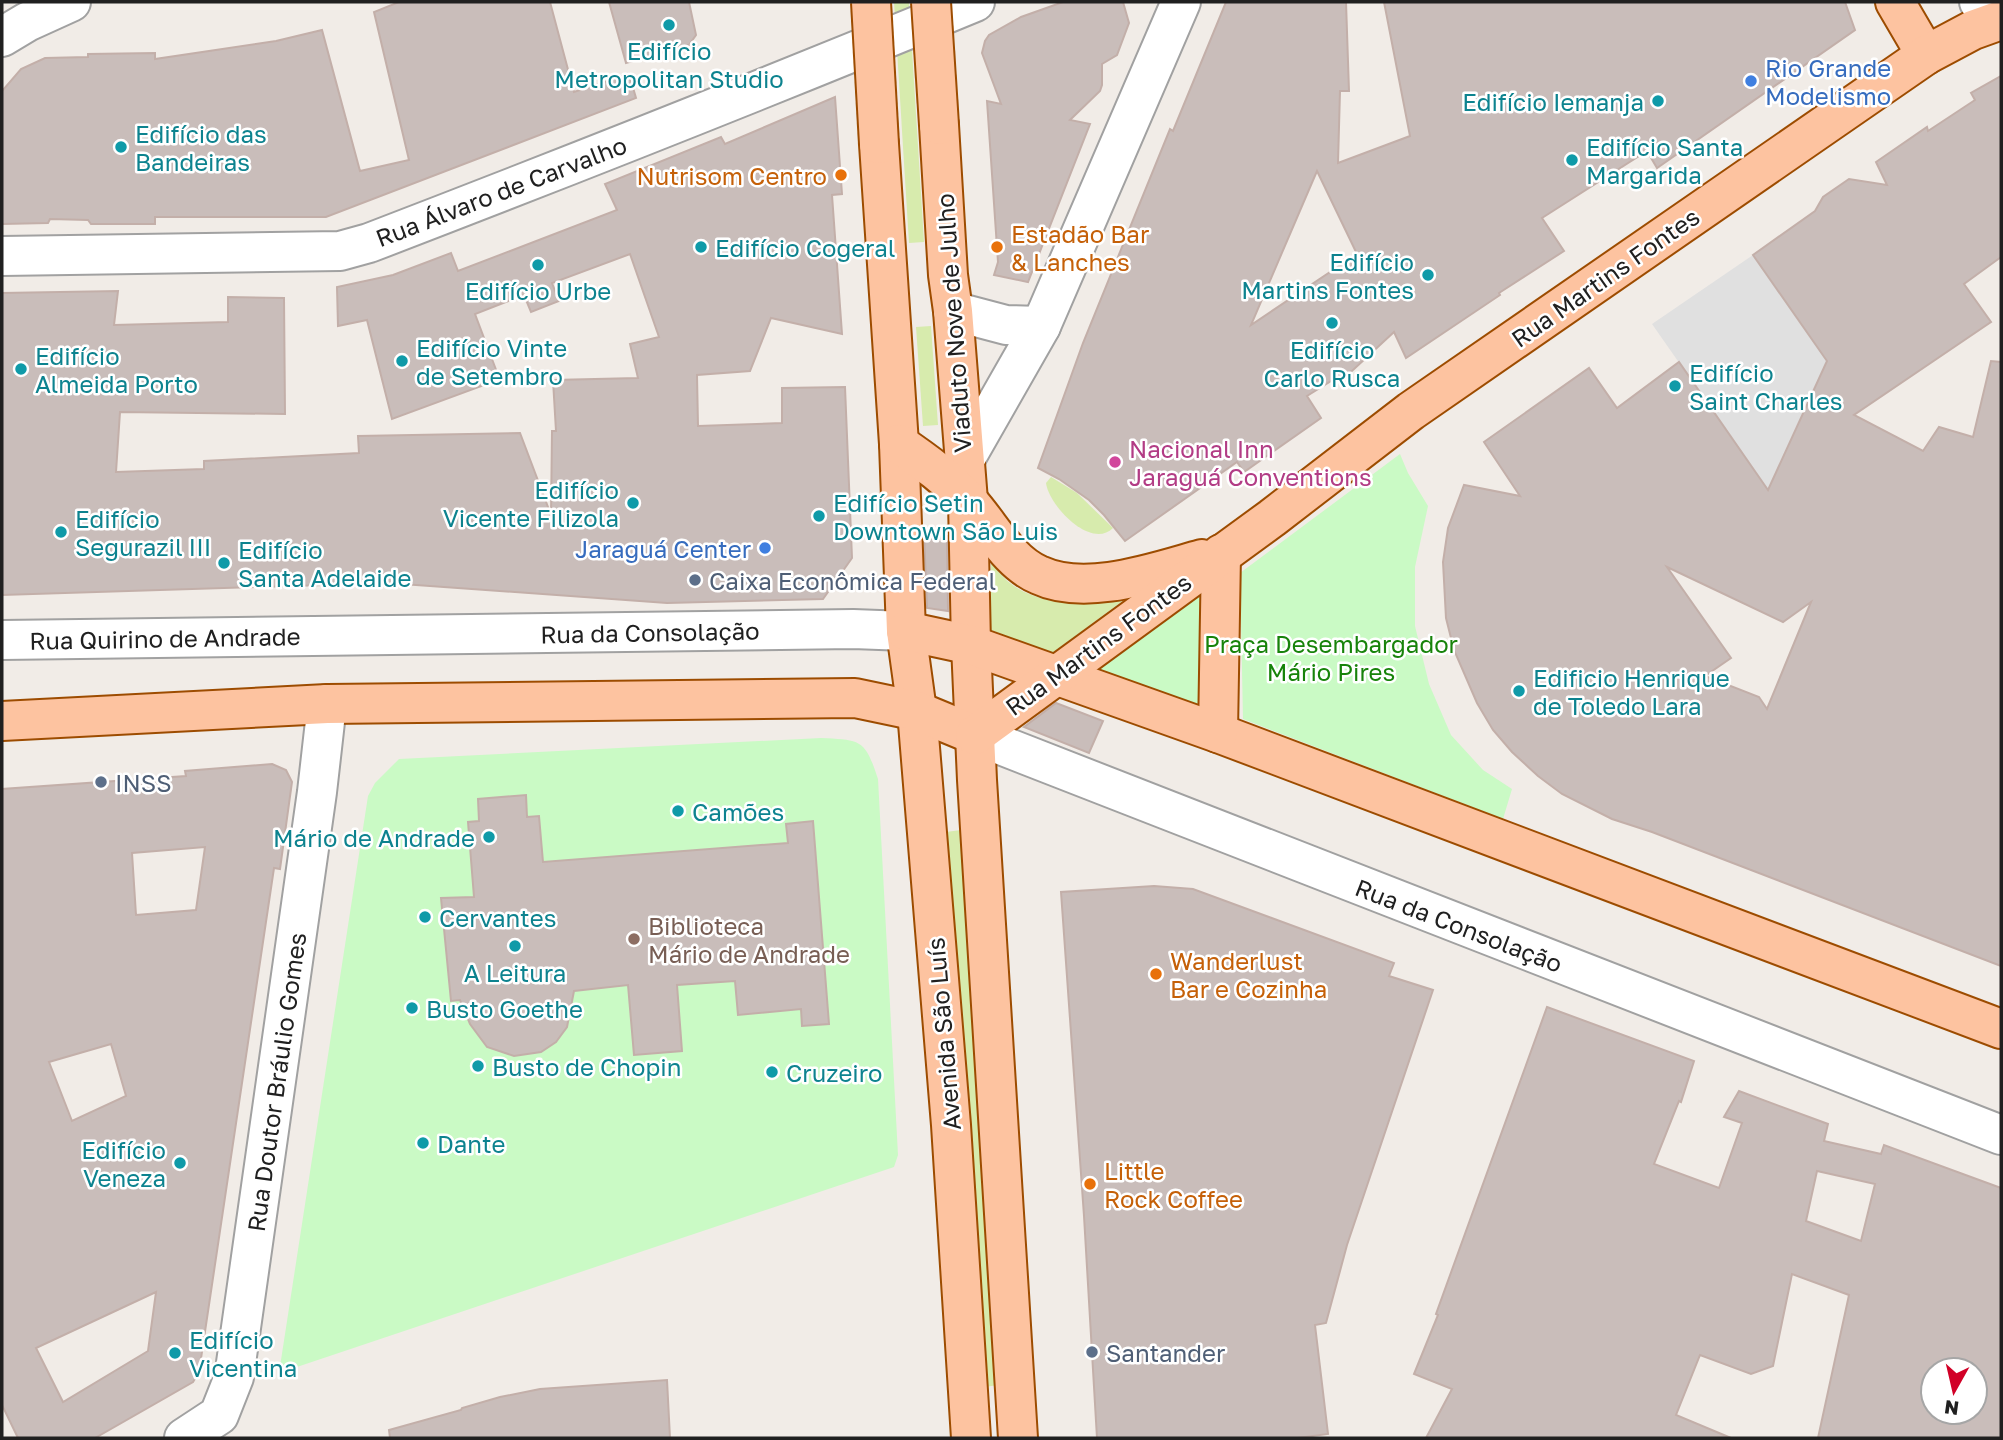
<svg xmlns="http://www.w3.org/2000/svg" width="2003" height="1440" viewBox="0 0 2003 1440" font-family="'Golos Text',sans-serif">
<rect width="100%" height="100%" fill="#f1ece7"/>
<g fill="#d7ebad">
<polygon points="894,2 909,2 924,242 909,243"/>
<polygon points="931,326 938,425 923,426 916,327"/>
<path d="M1051 477 1077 493 1113 528C1091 550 1049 506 1046 483Z"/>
<path d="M991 563C997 569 1003 578 1010 583 1042 608 1087 604 1124 600L1052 653 991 630Z"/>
<polygon points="961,830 999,1385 984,1387 946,832"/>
</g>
<g fill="#cafac5">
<polygon points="1400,454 1408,473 1428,506 1415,567 1415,626 1429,684 1451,735 1483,770 1512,789 1503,819 1243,719 1240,573"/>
<polygon points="1208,590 1204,706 1087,668"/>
<path d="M821 738C861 740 865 739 878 779L898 1155 894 1167 279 1373 368 796 375 783 399 759Z"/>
</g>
<polygon fill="#e0e0e0" points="1753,255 1829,364 1811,394 1768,490 1652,324"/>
<g fill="#c9bdba" stroke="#c3afa9" stroke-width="2" fill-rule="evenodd">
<polygon points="399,2 550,2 574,92 629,74 636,98 326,217 155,217 155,224 91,224 88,220 50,219 48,223 2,224 2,91 21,69 45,58 88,57 88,54 155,53 155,59 276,41 322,30 360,171 409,160 374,12"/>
<polygon points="609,2 689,2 696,35 689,45 626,63"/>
<polygon points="1063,2 1123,2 1129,23 1117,55 1102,64 1102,85 1100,91 1070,120 1090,124 1028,282 994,275 998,262 987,101 1001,104 982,53 985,41 989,35 1021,17"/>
<path d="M1226 2H1346L1349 91H1340L1338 163 1410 136 1384 2H1845L1855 30 1657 168 1647 151 1542 218 1564 251 1499 293 1500 295 1406 358 1394 332 1352 371 1336 378 1307 396 1321 418 1244 472 1237 462 1125 541 1104 515 1089 500 1059 479 1038 468 1083 343 1170 129 1173 131ZM1317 171 1357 254 1251 325Z"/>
<path d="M2001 76V257L1964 284 1991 322 1854 415 1923 451 1939 427 1973 437 1991 361 2001 362V966L1652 832 1612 819 1562 794 1538 776 1512 752 1493 730 1477 703 1454 650 1446 618 1443 562 1448 528 1464 485 1520 496 1484 442 1589 368 1617 408 1679 362 1768 490 1827 361 1753 255 1815 211 1823 197 1849 179 1887 185 1876 162 1927 127 1928 131 1975 100 1971 93ZM1667 567 1783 622 1811 602 1767 709 1759 697 1705 676 1731 658Z"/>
<polygon points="835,97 842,194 832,195 842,334 771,318 750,371 697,375 698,426 782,423 782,388 845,387 852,558 823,599 667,603 388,583 2,595 2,293 118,291 114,325 228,322 228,297 284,298 285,414 120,412 116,472 204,469 204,461 359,453 358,436 520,433 551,515 552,431 556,431 553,380 638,378 630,344 659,337 630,254 552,283 559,301 531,312 524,295 475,314 498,375 485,379 487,384 392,419 367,320 338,326 337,287 393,275 451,253 458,271 617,210 605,184 721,137 725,144"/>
<polygon points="924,534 947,536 948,611 927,608"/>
<polygon points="1056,703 1103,721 1089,753 1024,727"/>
<path d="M272 764 286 770 292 782 280 869 274 868 199 1372 193 1382 95 1438H18L2 1405V789L186 776 185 771ZM205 847 196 910 136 915 132 853ZM111 1044 126 1096 72 1121 49 1062ZM156 1292 148 1351 63 1402 36 1348Z"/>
<polygon points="526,795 527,817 539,816 543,862 788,843 786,824 813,821 829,1024 802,1026 801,1009 738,1015 735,981 677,985 682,1051 634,1055 628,985 574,991 567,1027 556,1042 541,1052 514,1056 487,1047 470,1024 460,1000 451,1001 441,898 474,897 468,822 479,821 478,799"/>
<polygon points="1154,886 1193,889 1394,963 1389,976 1433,990 1347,1245 1326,1323 1315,1325 1328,1434 1298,1438 1097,1438 1084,1216 1061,892"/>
<path d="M1547 1007 1694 1061 1681 1102 1679 1101 1654 1164 1719 1188 1742 1123 1724 1117 1739 1091 1828 1124 1824 1141 1881 1154 1884 1145 2001 1188V1438H1818L1849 1295 1792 1274 1773 1366 1751 1374 1700 1355 1676 1415 1731 1438H1426L1452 1389 1414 1374 1438 1315 1436 1314ZM1817 1171 1875 1184 1861 1241 1806 1221ZM1933 1370H1975V1412H1933Z"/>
<polygon points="667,1380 670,1438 390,1438 389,1430 461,1410 462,1408 500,1397 540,1389"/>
</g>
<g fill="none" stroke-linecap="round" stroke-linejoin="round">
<g stroke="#a1a1a1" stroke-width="42">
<g id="minor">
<polyline points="1979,2 2001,11"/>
<polyline points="2,37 27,22 71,2"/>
<path d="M2 256 340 251 369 243C572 165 774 85 975 2"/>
<polyline points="953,311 1006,325 1041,326"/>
<polyline points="964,461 1041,326 1181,2"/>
<polyline points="2,640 853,629 906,631"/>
<polyline points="975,735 2001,1135"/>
<polyline points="184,1438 219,1415 234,1377 317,792 327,704"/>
</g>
</g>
<g stroke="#9d4c00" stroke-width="42">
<g id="major">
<polyline points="1895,2 1926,55"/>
<polyline points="939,125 948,275 953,311 968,501 971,645 977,780 1018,1438"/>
<polyline points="879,144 899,444 906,631 917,711 951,1125 971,1438"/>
<path d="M899 444C924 461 949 479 969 502 991 526 1008 562 1039 575 1086 597 1155 572 1202 559"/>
<polyline points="906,631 971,645 1218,733 2001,1029"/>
<polyline points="2,721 327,704 855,698 917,711 975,735"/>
<polyline points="1218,733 1221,554"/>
<polyline points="975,735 1272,518 1411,411 1926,55 1973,30 2001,20"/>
</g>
</g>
<use href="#minor" stroke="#fff" stroke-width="38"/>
<use href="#major" stroke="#fdc3a0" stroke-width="38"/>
<g stroke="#9d4c00" stroke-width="42" stroke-linecap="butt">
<g id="major-bridge">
<polyline points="871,2 879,144"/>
<polyline points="931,2 939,125"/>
</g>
</g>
<use href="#major-bridge" stroke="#fdc3a0" stroke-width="38"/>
</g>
<g fill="#0f9aa8" stroke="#fff" stroke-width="2.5">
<circle cx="669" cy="25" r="7"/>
<circle cx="1658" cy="101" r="7"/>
<circle cx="121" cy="147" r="7"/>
<circle cx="1572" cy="160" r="7"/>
<circle cx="701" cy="247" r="7"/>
<circle cx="538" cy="265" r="7"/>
<circle cx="1428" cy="275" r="7"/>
<circle cx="1332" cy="323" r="7"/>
<circle cx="402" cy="361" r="7"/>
<circle cx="21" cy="369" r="7"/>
<circle cx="1675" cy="386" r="7"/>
<circle cx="633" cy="503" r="7"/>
<circle cx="819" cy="516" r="7"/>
<circle cx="61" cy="532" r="7"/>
<circle cx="224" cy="563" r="7"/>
<circle cx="1519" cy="691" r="7"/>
<circle cx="678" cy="811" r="7"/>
<circle cx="489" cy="837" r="7"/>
<circle cx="425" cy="917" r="7"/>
<circle cx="515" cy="946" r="7"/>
<circle cx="412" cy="1008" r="7"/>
<circle cx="478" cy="1066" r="7"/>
<circle cx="772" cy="1072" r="7"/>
<circle cx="423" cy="1143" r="7"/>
<circle cx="180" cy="1163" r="7"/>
<circle cx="175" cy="1353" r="7"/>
</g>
<g fill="#3f7fe0" stroke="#fff" stroke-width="2.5">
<circle cx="1751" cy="81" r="7"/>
<circle cx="765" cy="548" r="7"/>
</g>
<g fill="#e8710a" stroke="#fff" stroke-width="2.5">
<circle cx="841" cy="175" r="7"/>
<circle cx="997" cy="247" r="7"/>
<circle cx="1156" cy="974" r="7"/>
<circle cx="1090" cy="1184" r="7"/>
</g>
<circle fill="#d1479c" stroke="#fff" stroke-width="2.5" cx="1115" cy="462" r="7"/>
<g fill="#5c6f8a" stroke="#fff" stroke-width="2.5">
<circle cx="695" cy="580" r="7"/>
<circle cx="101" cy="782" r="7"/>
<circle cx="1092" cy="1352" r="7"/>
</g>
<circle fill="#8d6e63" stroke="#fff" stroke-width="2.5" cx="634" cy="939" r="7"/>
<g text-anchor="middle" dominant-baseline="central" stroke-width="5" stroke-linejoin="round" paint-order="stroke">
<g font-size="24" fill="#0d838f" stroke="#fff" text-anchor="start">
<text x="669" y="50" text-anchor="middle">Edifício<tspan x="669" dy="28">Metropolitan Studio</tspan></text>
<text x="1644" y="101" text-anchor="end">Edifício Iemanja</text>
<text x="135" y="133">Edifício das<tspan x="135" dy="28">Bandeiras</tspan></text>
<text x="1586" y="146">Edifício Santa<tspan x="1586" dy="28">Margarida</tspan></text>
<text x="715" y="247">Edifício Cogeral</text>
<text x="1414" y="261" text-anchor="end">Edifício<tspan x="1414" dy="28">Martins Fontes</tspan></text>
<text x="538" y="290" text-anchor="middle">Edifício Urbe</text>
<text x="416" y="347">Edifício Vinte<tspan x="416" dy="28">de Setembro</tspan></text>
<text x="1332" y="349" text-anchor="middle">Edifício<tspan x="1332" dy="28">Carlo Rusca</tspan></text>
<text x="35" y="355">Edifício<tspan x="35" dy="28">Almeida Porto</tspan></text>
<text x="1689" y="372">Edifício<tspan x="1689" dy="28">Saint Charles</tspan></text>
<text x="619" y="489" text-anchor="end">Edifício<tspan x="619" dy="28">Vicente Filizola</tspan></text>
<text x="833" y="502">Edifício Setin<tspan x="833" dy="28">Downtown São Luis</tspan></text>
<text x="75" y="518">Edifício<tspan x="75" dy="28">Segurazil III</tspan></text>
<text x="238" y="549">Edifício<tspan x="238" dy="28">Santa Adelaide</tspan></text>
<text x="1533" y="677">Edificio Henrique<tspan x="1533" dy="28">de Toledo Lara</tspan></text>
<text x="692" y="811">Camões</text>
<text x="475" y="837" text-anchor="end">Mário de Andrade</text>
<text x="439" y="917">Cervantes</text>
<text x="515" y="972" text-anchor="middle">A Leitura</text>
<text x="426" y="1008">Busto Goethe</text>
<text x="492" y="1066">Busto de Chopin</text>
<text x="786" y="1072">Cruzeiro</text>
<text x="437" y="1143">Dante</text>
<text x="166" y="1149" text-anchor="end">Edifício<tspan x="166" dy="28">Veneza</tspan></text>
<text x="189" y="1339">Edifício<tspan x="189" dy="28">Vicentina</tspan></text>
</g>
<g font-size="24" fill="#366cbe" stroke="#fff" text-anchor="start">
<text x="1765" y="67">Rio Grande<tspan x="1765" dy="28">Modelismo</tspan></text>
<text x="751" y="548" text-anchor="end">Jaraguá Center</text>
</g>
<g font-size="24" fill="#c56008" stroke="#fff" text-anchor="start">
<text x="827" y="175" text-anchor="end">Nutrisom Centro</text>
<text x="1011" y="233">Estadão Bar<tspan x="1011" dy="28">&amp; Lanches</tspan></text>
<text x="1170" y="960">Wanderlust<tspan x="1170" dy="28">Bar e Cozinha</tspan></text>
<text x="1104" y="1170">Little<tspan x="1104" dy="28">Rock Coffee</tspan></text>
</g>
<g font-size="24" fill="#202020" stroke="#fff">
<text transform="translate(501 191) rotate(-21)">Rua Álvaro de Carvalho</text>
<text transform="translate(1605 277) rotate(-35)">Rua Martins Fontes</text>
<text transform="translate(953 323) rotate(-94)">Viaduto Nove de Julho</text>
<text transform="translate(650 632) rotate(-1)">Rua da Consolação</text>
<text transform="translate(165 638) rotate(-1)">Rua Quirino de Andrade</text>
<text transform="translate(1098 644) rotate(-36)">Rua Martins Fontes</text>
<text transform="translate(1459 925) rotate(21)">Rua da Consolação</text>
<text transform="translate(943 1034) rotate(-95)">Avenida São Luís</text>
<text transform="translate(276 1082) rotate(-82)">Rua Doutor Bráulio Gomes</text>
</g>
<g font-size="24" fill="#b23c85" stroke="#fff" text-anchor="start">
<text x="1129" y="448">Nacional Inn<tspan x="1129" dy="28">Jaraguá Conventions</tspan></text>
</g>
<g font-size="24" fill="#4e5e75" stroke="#fff" text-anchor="start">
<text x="709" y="580">Caixa Econômica Federal</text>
<text x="115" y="782">INSS</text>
<text x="1106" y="1352">Santander</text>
</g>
<g font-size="24" fill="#17830a" stroke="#fff">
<text x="1331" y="643">Praça Desembargador<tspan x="1331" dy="28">Mário Pires</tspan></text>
</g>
<g font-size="24" fill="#785e54" stroke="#fff" text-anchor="start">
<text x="648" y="925">Biblioteca<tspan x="648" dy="28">Mário de Andrade</tspan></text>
</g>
</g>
<rect width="2003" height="1440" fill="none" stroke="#202020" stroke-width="7"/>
<g transform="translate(1954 1391) rotate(188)"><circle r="33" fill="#ffffff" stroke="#a6a6a6" stroke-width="2"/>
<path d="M0-5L12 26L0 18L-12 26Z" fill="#d10027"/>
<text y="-10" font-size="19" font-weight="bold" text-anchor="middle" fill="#202020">N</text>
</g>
</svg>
